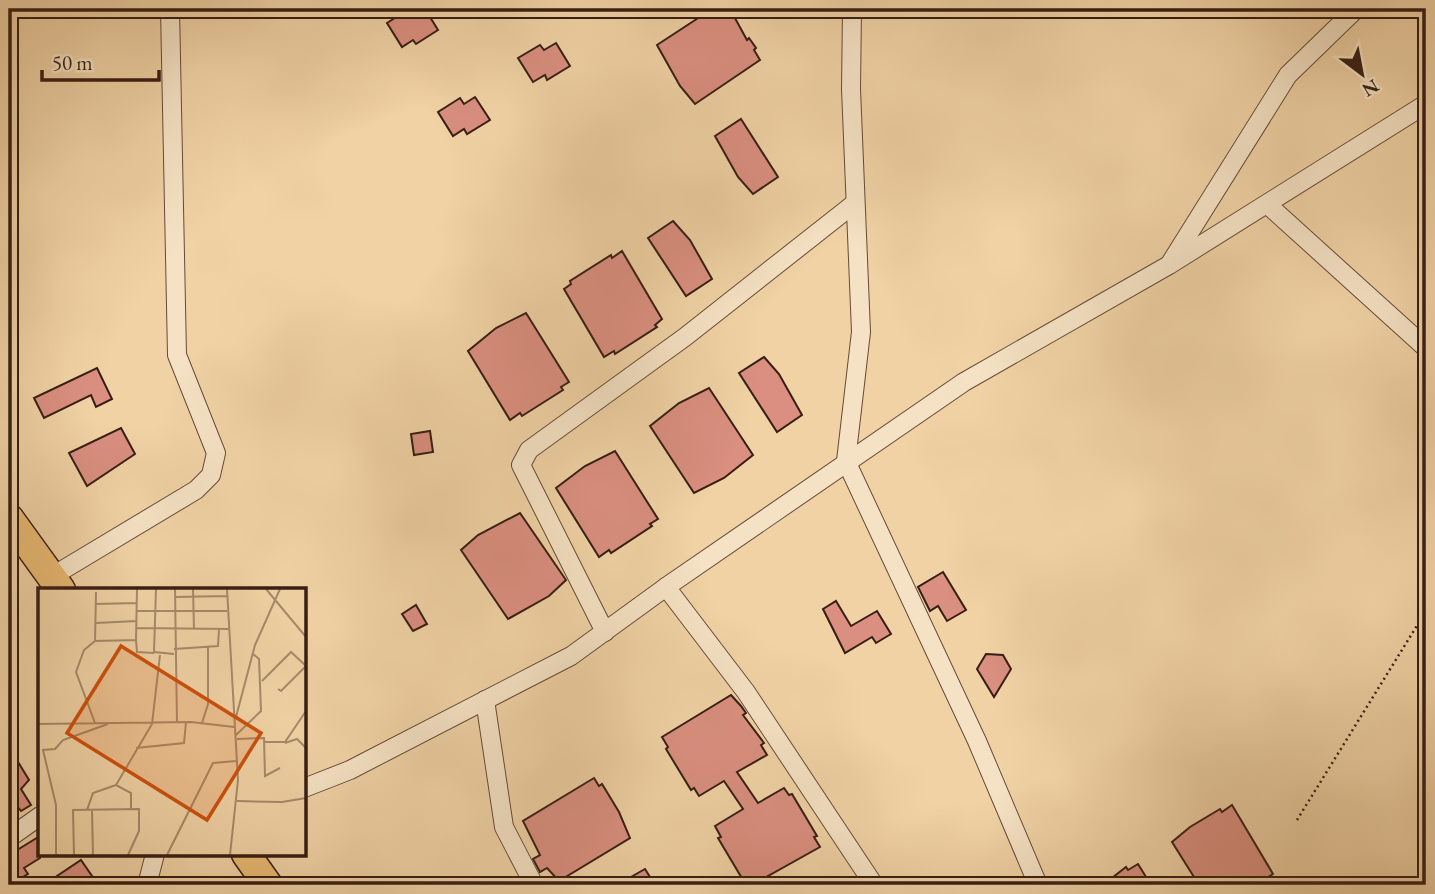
<svg xmlns="http://www.w3.org/2000/svg" width="1435" height="894" viewBox="0 0 1435 894" font-family="'EB Garamond',serif">
<rect width="100%" height="100%" fill="#f0d2a5"/>
<filter id="stains"><feTurbulence type="fractalNoise" baseFrequency=".00286" numOctaves="4"/><feColorMatrix values="0 0 0 0 .2 0 0 0 0 .09 0 0 0 0 .02 0 0 0 .5 -.17"/></filter>
<radialGradient id="worn" r=".72"><stop offset=".6" stop-color="#630" stop-opacity="0"/><stop offset="1" stop-color="#630" stop-opacity=".3"/></radialGradient>
<g fill="#da8f80" stroke="#371e13" stroke-width="2">
<polygon points="409,9 412,15 425,9 438,30 416,44 413,40 402,47 387,23"/>
<polygon points="712,9 730,9 747,40 749,38 756,48 754,50 760,60 695,104 680,86 657,45"/>
<polygon points="556,43 570,66 547,80 545,75 533,82 518,58 540,45 544,50"/>
<polygon points="475,97 490,120 467,134 464,129 453,136 438,112 460,98 464,104"/>
<polygon points="741,119 778,177 753,194 738,177 715,136"/>
<polygon points="673,221 690,240 712,279 686,296 648,238"/>
<polygon points="622,251 662,319 655,325 657,327 615,354 614,351 604,357 564,289 571,284 570,281 611,255 612,258"/>
<polygon points="526,313 569,382 561,387 563,390 522,416 520,413 510,420 468,351 496,328"/>
<polygon points="764,357 779,374 802,415 777,432 739,373"/>
<polygon points="97,368 112,399 96,407 91,395 44,418 34,398"/>
<polygon points="709,388 753,455 724,478 694,493 650,426 679,403"/>
<polygon points="121,428 135,454 87,486 69,453"/>
<polygon points="430,431 433,452 414,455 411,434"/>
<polygon points="615,451 658,519 650,524 652,526 611,553 609,550 599,557 556,488 585,466"/>
<polygon points="520,513 566,580 549,596 508,619 461,550 478,535"/>
<polygon points="943,572 966,610 947,621 938,606 930,611 918,587"/>
<polygon points="836,601 851,626 877,611 891,634 876,643 872,637 845,653 823,609"/>
<polygon points="416,605 427,624 413,631 402,614"/>
<polygon points="986,654 1003,655 1011,669 994,697 977,669"/>
<polygon points="731,695 741,706 746,713 743,715 764,743 761,745 767,755 737,772 758,803 784,788 789,795 792,794 817,836 814,837 820,847 752,885 746,878 743,880 718,838 721,837 715,826 743,809 724,781 699,796 694,788 691,790 666,749 668,747 662,737"/>
<polygon points="9,747 29,780 21,789 31,805 21,811 9,796"/>
<polygon points="594,778 599,786 602,784 619,812 630,838 559,881 547,868 540,872 533,859 540,855 523,821"/>
<polygon points="1232,805 1273,874 1265,879 1269,885 1199,885 1172,842 1190,827 1220,809 1222,812"/>
<polygon points="40,836 40,858 24,868 28,874 9,885 9,855"/>
<polygon points="81,860 92,876 78,885 63,885 57,876"/>
<polygon points="1138,864 1151,885 1103,885 1126,867 1128,870"/>
<polygon points="645,869 655,885 617,885"/>
</g>
<g fill="none" stroke-linecap="round" stroke-linejoin="round">
<g stroke="#654b38" stroke-width="20">
<g id="minor">
<polyline points="852,9 851,89 861,332 846,461 977,741 1038,885"/>
<polyline points="1268,205 1426,348"/>
<polyline points="1171,262 1288,75 1356,9"/>
<polyline points="51,577 196,490 211,475 216,453 177,355 170,9"/>
<polyline points="666,587 746,692 874,885"/>
<polyline points="605,632 521,465 529,450 685,337 855,203"/>
<polyline points="485,700 504,827 534,885"/>
<polyline points="304,788 350,770 571,656 666,587 964,382 1169,265 1426,104"/>
<polyline points="9,838 40,816"/>
<polyline points="147,885 155,854"/>
</g>
</g>
<g stroke="#371e13" stroke-width="31">
<g id="trunk">
<polyline points="9,518 61,590"/>
<polyline points="246,854 268,885"/>
</g>
</g>
<polyline stroke="#371e13" stroke-width="2.5" stroke-dasharray="2 3.5" stroke-linecap="butt" points="1297,820 1426,611"/>
<use href="#minor" stroke="#f5e2c4" stroke-width="18"/>
<use href="#trunk" stroke="#e8b972" stroke-width="28"/>
</g>
<g transform="translate(38 588)">
<rect width="268" height="268" fill="#f0d2a5"/>
<path fill="none" stroke="#a68a6b" stroke-width="2" d="M118 1 116 64 136 66M137 1 139 135M155 1 156 41M189 1 200 192 192 267M228 1 268 49M137 9 189 8M58 16 99 15M99 23H189M58 35 99 33M99 40 191 41M98 52 99 64 116 65M57 53 58 4M136 61 180 58 181 41M224 93 253 64 268 78M240 101 243 103 268 78M198 129 217 57 242 1M57 135 38 84 46 62 57 53 98 52 99 1M164 135 170 116V58M0 136 153 134 196 139M197 148 223 123 221 71 214 65M199 151 226 150 227 188 242 180M226 154H247L268 123M247 155 259 151 268 160M98 160 146 155 148 134M199 213 244 214 268 210M93 221V205L78 197 114 136 122 67M49 222 55 205 78 197M54 222 55 267M18 267V217L5 162 17 161 25 152 70 136M36 267 35 222 101 221V243L90 267M129 267 175 175 198 173"/>
<path fill="#cd500d" fill-opacity="0.15" stroke="#cd500d" stroke-width="3.5" d="M83 58 223 145 169 232 29 145Z"/>
<rect width="268" height="268" fill="none" stroke="#371e13" stroke-width="3.5"/>
</g>
<rect width="1435" height="894" fill="none" stroke="#f0d2a5" stroke-width="35"/>
<rect x="10" y="10" width="1414" height="873" fill="none" stroke="#371e13" stroke-width="3.5"/>
<rect x="18" y="18" width="1400" height="859" fill="none" stroke="#371e13" stroke-width="2"/>
<g transform="translate(1362 74) rotate(148)" stroke="#f5e2c4" stroke-width="5" paint-order="stroke">
<path d="M0-5L12 26L0 18L-12 26Z" fill="#371e13"/>
<text y="-10" font-size="19" font-weight="bold" text-anchor="middle" fill="#371e13">N</text>
</g>
<path d="M42 70v10h117v-10" fill="none" stroke="#371e13" stroke-width="3.5"/>
<text x="52" y="70" font-size="21" fill="#371e13" stroke="#f5e2c4" stroke-width="5" paint-order="stroke">50 m</text>
<rect width="100%" height="100%" filter="url(#stains)"/>
<rect width="100%" height="100%" fill="url(#worn)"/>
</svg>
